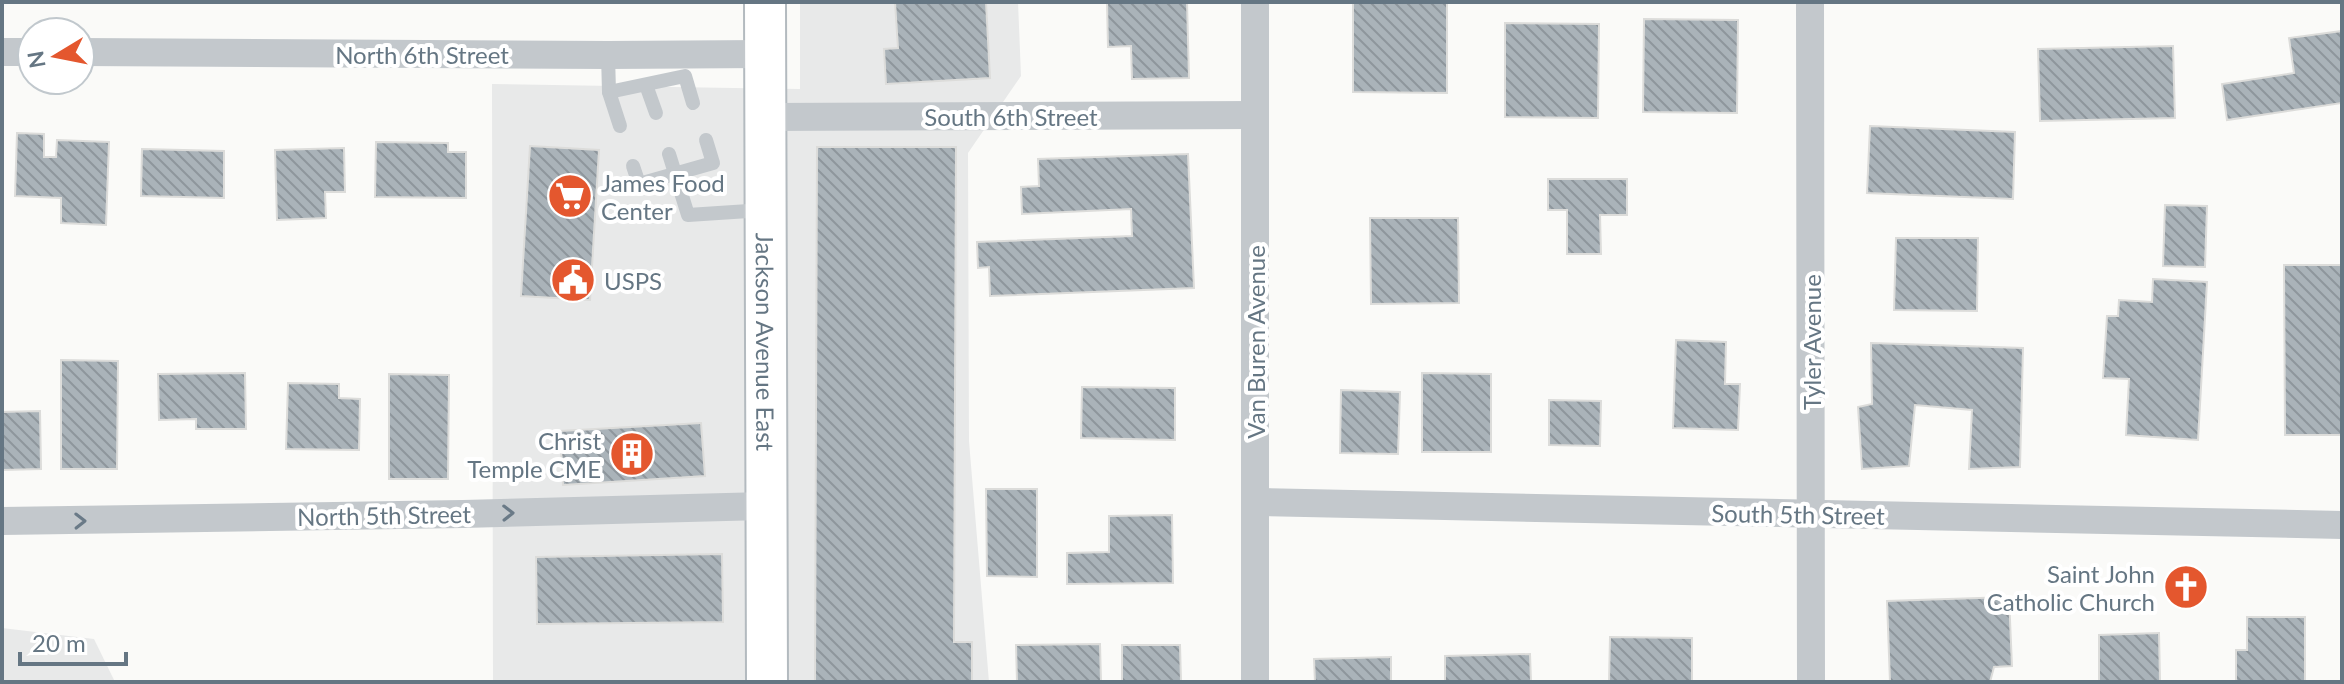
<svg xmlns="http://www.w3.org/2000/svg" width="2344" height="684" viewBox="0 0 2344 684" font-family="Lato,sans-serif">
<defs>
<pattern id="building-back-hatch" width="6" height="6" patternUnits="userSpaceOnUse" patternTransform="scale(2)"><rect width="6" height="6" fill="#aab3b9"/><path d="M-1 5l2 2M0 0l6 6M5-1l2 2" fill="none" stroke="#8e969c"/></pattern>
</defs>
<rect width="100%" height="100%" fill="#fafaf8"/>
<g fill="#e8e9e9">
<polygon points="800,2 1018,2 1021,76 968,153 969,441 989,682 493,682 492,84 800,89"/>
<polygon points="2,628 94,639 115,682 2,682"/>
</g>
<g fill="url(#building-back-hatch)" stroke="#dcdcda" stroke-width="2">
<polygon points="895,2 986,2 990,78 886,84 884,49 898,48"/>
<polygon points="1107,2 1187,2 1189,78 1132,79 1131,46 1108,47"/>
<polygon points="1353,2 1447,2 1447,93 1353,92"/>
<polygon points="1644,19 1738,20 1737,113 1643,112"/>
<polygon points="1505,23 1599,24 1598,118 1505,117"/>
<polygon points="2342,31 2342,103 2227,120 2222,84 2294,73 2289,38"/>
<polygon points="2173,46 2175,118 2040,121 2038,49"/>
<polygon points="1870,126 2015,132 2013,199 1867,193"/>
<polygon points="17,133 44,134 44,157 56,157 57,140 109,142 106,225 61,223 61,198 15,196"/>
<polygon points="376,142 448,143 448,152 466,152 466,198 375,197"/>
<polygon points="530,146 599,150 590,300 521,296"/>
<polygon points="817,147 956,147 954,642 972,642 972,682 815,682"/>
<polygon points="344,148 345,192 325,192 326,218 277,220 275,150"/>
<polygon points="142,149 224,151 224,198 141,196"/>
<polygon points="1188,154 1194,288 990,296 989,267 978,268 977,242 1132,236 1131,209 1022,214 1021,187 1039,186 1038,159"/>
<polygon points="1548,179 1627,179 1627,215 1600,215 1601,254 1567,254 1567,210 1548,210"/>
<polygon points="2165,205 2207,206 2205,267 2163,266"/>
<polygon points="1370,218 1458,218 1459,303 1371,304"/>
<polygon points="1896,238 1978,238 1977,311 1894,310"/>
<polygon points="2284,265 2342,265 2342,435 2285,435"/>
<polygon points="2153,279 2207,282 2198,440 2126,435 2129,379 2103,378 2107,316 2118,316 2119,300 2152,302"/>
<polygon points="1676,340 1726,342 1725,384 1740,384 1738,430 1673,428"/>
<polygon points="1871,343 2023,348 2020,467 1969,469 1972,410 1915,405 1909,466 1862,469 1858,407 1872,404"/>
<polygon points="61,360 118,361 117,469 61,469"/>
<polygon points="245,373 246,429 196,429 196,419 159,420 158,374"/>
<polygon points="1422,373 1491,374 1491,452 1422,452"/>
<polygon points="389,374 449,375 448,479 389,479"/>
<polygon points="288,383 339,384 339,398 360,399 359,450 286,449"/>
<polygon points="1082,387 1175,388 1175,440 1081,438"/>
<polygon points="1341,390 1400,392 1398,454 1340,453"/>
<polygon points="1549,400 1601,401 1600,446 1549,445"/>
<polygon points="40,411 41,469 2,470 2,412"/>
<polygon points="701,423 705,476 563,485 560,431"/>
<polygon points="986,489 1037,489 1037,577 987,576"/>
<polygon points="1172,515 1173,583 1067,584 1067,553 1109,552 1109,516"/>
<polygon points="722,554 723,622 537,624 536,557"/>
<polygon points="2009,597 2012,666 1994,667 1990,682 1890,682 1887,601"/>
<polygon points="2247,617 2305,617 2305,682 2236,682 2236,650 2247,650"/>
<polygon points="2159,633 2160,682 2099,682 2099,635"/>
<polygon points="1610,637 1692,638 1692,682 1609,682"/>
<polygon points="1100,644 1101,682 1017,682 1016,645"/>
<polygon points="1122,645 1180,645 1181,682 1122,682"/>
<polygon points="1530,654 1531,682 1445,682 1445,656"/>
<polygon points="1391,657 1391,682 1315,682 1314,659"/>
</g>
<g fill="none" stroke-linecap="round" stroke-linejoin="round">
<g stroke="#b3babf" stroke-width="44">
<g id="secondary">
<path id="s1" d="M765 2 767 682"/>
</g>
</g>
<g stroke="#c3c8cc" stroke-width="14">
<polyline points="608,55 609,92 620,126"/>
<polyline points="646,85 656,113"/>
<polyline points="609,92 685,76 693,103"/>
<polyline points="669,154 688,215 764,210"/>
<polyline points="633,166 639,184 713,163 706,140"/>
</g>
<g stroke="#c3c8cc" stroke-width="28">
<polyline points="1810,2 1811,682"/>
<polyline points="2,52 32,52"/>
<polyline points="80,52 608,55 765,54"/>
<polyline points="766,117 1255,115"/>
<polyline points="1255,502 2342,525"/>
<polyline points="2,521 463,514 766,506"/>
<polyline points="1255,682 1255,2"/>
</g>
<use href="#secondary" stroke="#fff" stroke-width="40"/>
</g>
<defs><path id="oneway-chevron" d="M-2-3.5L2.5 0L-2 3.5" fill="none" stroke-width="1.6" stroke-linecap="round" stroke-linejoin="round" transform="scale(2)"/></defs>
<g stroke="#6a7a87">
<use href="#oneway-chevron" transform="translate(508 513) rotate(-1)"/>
<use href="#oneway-chevron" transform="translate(80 521) rotate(-1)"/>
</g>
<defs>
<g id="supermarket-disc" transform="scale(2.3)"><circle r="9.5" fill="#e4572e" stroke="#fff"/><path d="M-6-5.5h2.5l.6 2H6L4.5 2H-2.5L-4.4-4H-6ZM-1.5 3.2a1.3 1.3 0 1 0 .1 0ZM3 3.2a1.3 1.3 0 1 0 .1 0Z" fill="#fff"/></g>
<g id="civic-disc" transform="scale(2.3)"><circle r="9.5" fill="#e4572e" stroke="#fff"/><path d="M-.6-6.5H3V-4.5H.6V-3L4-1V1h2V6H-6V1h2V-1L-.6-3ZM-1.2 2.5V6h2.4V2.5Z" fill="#fff"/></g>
<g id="building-disc" transform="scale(2.3)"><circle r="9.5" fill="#e4572e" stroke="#fff"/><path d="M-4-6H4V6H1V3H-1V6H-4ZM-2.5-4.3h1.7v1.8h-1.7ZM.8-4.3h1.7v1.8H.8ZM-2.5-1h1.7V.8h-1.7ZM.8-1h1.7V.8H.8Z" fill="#fff"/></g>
<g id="church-disc" transform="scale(2.3)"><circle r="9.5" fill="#e4572e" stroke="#fff"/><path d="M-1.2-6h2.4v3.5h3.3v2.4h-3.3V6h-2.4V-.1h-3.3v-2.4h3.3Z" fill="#fff"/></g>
</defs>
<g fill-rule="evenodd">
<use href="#supermarket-disc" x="570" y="196"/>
<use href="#civic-disc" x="573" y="280"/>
<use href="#building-disc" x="632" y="454"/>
<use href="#church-disc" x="2186" y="587"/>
</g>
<g text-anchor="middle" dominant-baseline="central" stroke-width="8" stroke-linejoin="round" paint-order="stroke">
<g font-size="24" fill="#657683" stroke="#fff">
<text x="422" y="54">North 6th Street</text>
<text x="1011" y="116">South 6th Street</text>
<text stroke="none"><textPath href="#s1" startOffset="340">Jackson Avenue East</textPath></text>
<text transform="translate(1255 342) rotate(-90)">Van Buren Avenue</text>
<text transform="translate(1811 342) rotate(-90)">Tyler Avenue</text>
<text transform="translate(1798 514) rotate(1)">South 5th Street</text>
<text transform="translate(384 515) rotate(-1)">North 5th Street</text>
</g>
<g font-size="24" fill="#657683" stroke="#fff" text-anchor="start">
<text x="601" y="182">James Food<tspan x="601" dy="28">Center</tspan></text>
<text x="604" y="280">USPS</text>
<text x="601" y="440" text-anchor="end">Christ<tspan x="601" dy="28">Temple CME</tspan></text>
<text x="2155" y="573" text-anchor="end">Saint John<tspan x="2155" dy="28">Catholic Church</tspan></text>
</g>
</g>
<rect width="2344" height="684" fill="none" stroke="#657683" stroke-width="8"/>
<g transform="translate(56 56) rotate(260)"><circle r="38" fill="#ffffff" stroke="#c1c8cd" stroke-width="2"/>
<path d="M0-6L14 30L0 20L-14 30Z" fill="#e4572e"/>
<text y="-12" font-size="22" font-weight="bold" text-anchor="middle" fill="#657683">N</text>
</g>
<path d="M20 652v12h106v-12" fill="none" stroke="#657683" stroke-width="4"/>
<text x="32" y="652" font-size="24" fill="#657683" stroke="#ffffff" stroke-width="6" paint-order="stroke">20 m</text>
</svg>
